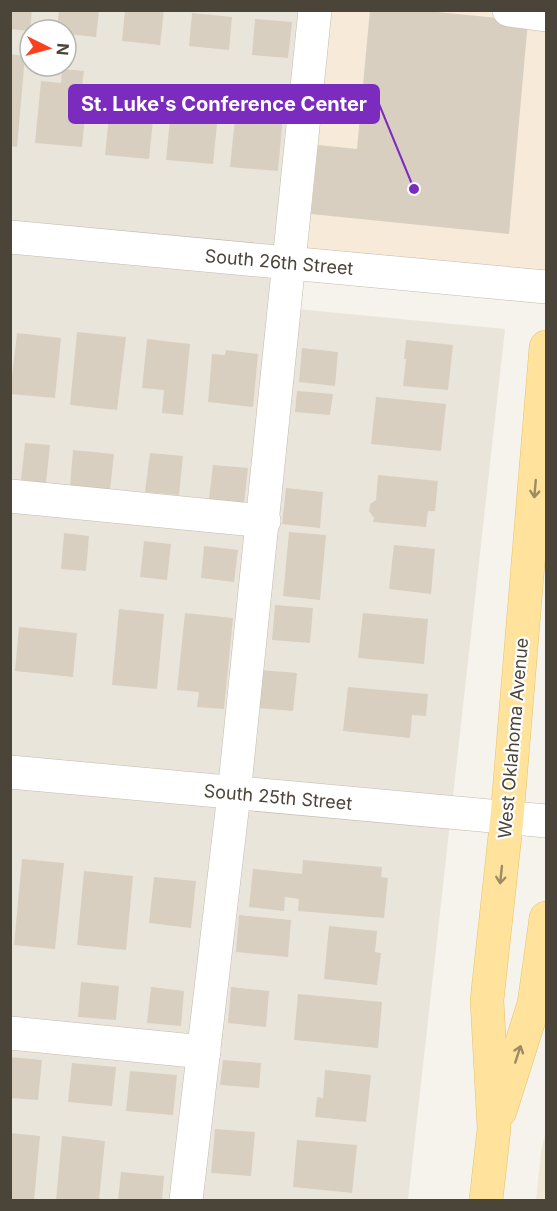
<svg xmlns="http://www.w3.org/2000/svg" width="557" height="1211" viewBox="0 0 557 1211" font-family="Inter,sans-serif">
<rect width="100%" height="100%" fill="#f6f3ec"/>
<path fill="#eae5da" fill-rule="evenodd" d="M10 11H315L297 309 505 329 408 1200H11ZM30 30H66V66H30Z"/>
<polygon fill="#f7ead8" points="315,11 546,11 546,287 289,263"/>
<polygon fill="#efe8d6" points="546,1130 546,1200 536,1200 541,1152"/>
<g fill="#d8cfc1">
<polygon points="10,10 32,10 30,31 10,29"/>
<polygon points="59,10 99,10 96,37 66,34 66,30 57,30"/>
<polygon points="125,10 164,10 160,45 122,41"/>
<polygon points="370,10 417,10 528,21 509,234 311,214 318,145 357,149"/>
<polygon points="192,13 232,17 229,50 189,46"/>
<polygon points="255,19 292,22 288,58 252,55"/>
<polygon points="10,54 25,56 17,147 10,146"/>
<polygon points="62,69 84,71 82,86 88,87 82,147 35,143 41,81 61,83"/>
<polygon points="111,96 155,101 149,159 105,155"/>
<polygon points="237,100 284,104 278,171 230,167"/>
<polygon points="171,110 218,114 213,164 166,160"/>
<polygon points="77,332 126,337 117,410 70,405"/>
<polygon points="17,333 61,338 55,398 10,394"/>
<polygon points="147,339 190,344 183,415 162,413 164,390 142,388"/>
<polygon points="406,340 453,345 448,390 403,386 406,359 404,359"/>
<polygon points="302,348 338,352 335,386 299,382"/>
<polygon points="226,350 258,354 253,407 208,402 212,354 225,355"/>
<polygon points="297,391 333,394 330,415 295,412"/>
<polygon points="376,397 446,404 441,451 371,444"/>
<polygon points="25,443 50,445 46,483 21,480"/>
<polygon points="73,450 114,454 110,490 70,486"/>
<polygon points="150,453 183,456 179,495 145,492"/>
<polygon points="213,465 248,468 244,503 209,499"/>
<polygon points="378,475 438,481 435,511 428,511 426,527 373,522 374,518 369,511 370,504 376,500"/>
<polygon points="286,488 323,492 320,528 282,524"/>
<polygon points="289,532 326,535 320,600 283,596"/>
<polygon points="64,533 89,536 86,571 61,569"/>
<polygon points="144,541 171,544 167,580 140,577"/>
<polygon points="394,545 435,549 431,594 389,589"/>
<polygon points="204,546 238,550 234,582 201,578"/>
<polygon points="275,605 313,608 310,643 272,640"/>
<polygon points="119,609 164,614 157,689 112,685"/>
<polygon points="185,613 233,618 224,709 197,707 199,692 177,690"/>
<polygon points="363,613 428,619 424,664 358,658"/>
<polygon points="19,627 77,633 73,677 15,671"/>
<polygon points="261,670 297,673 293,711 258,708"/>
<polygon points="348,687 428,694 426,716 412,715 410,738 343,731"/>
<polygon points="22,859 64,863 55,949 14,945"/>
<polygon points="303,860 382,867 381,877 388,878 384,918 298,911 299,899 285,897 284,911 249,907 253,869 302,874"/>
<polygon points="84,871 133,876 126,950 77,945"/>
<polygon points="154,877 196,881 191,928 149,923"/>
<polygon points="239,915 291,920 288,957 236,952"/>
<polygon points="329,926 377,931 375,952 381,953 377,985 324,979"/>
<polygon points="81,982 119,986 116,1020 78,1017"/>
<polygon points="151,987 184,991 181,1026 147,1023"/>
<polygon points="231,987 269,991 266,1027 228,1023"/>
<polygon points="298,994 382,1002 378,1048 294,1040"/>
<polygon points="10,1057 42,1060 38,1100 10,1098"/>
<polygon points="223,1060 261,1063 259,1088 220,1085"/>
<polygon points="72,1063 116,1067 112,1106 68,1102"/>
<polygon points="325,1070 371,1075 366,1122 315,1117 317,1097 323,1098"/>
<polygon points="130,1071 177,1075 173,1115 126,1111"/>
<polygon points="215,1129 255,1132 251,1176 211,1173"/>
<polygon points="10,1133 40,1136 34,1200 10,1200"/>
<polygon points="62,1136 105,1141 99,1200 56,1200"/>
<polygon points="297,1140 357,1145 352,1193 293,1187"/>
<polygon points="121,1172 164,1176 162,1200 118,1200"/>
</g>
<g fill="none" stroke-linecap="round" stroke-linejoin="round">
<g stroke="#c2bbae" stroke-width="34">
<g id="minor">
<polyline points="509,10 546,15"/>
<polyline points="10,237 546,287"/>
<polyline points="10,496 264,521"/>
<polyline points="10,772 546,821"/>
<polyline points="10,1033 204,1052"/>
<polyline points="186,1200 234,794 315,10"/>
</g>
</g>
<g stroke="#e6c16a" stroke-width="34">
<g id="major">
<polyline points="500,1111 534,1004 546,918"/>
<polyline points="486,1200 494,1129 487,1000 507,817 546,347"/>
</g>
</g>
<use href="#minor" stroke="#fff" stroke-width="33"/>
<use href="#major" stroke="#ffe39c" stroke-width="33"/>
</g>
<defs><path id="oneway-shaft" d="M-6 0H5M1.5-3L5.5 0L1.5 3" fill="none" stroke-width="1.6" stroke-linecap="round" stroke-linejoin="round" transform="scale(1.5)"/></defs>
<g stroke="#9c8c66">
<use href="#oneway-shaft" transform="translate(535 489) rotate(95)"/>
<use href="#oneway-shaft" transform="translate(501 875) rotate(96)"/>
<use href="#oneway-shaft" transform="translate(518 1054) rotate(-72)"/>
</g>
<g text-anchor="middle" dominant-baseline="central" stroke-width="4.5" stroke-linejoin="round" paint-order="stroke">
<g font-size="18" fill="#4b4439" stroke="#fff">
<text transform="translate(279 262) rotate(5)">South 26th Street</text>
<text transform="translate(513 738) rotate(-85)">West Oklahoma Avenue</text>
<text transform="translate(278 797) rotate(5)">South 25th Street</text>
</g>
</g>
<path fill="none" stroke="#7b2cbf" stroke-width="2" d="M414 189L379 104"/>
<circle fill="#7b2cbf" stroke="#fff" stroke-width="2" cx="414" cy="189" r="6"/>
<rect fill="#7b2cbf" stroke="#7b2cbf" stroke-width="2" x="69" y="85" width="310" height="38" rx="6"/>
<g font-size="20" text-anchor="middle" font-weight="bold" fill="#fff">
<text x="224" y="111">St. Luke's Conference Center</text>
</g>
<rect width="557" height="1211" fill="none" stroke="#4b4439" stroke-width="24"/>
<g transform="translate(48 48) rotate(95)"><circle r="28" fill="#ffffff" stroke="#b7b4b0" stroke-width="1.5"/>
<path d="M0-4.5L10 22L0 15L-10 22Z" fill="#fc3f1d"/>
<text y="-9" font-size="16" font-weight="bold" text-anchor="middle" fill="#4b4439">N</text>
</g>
</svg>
